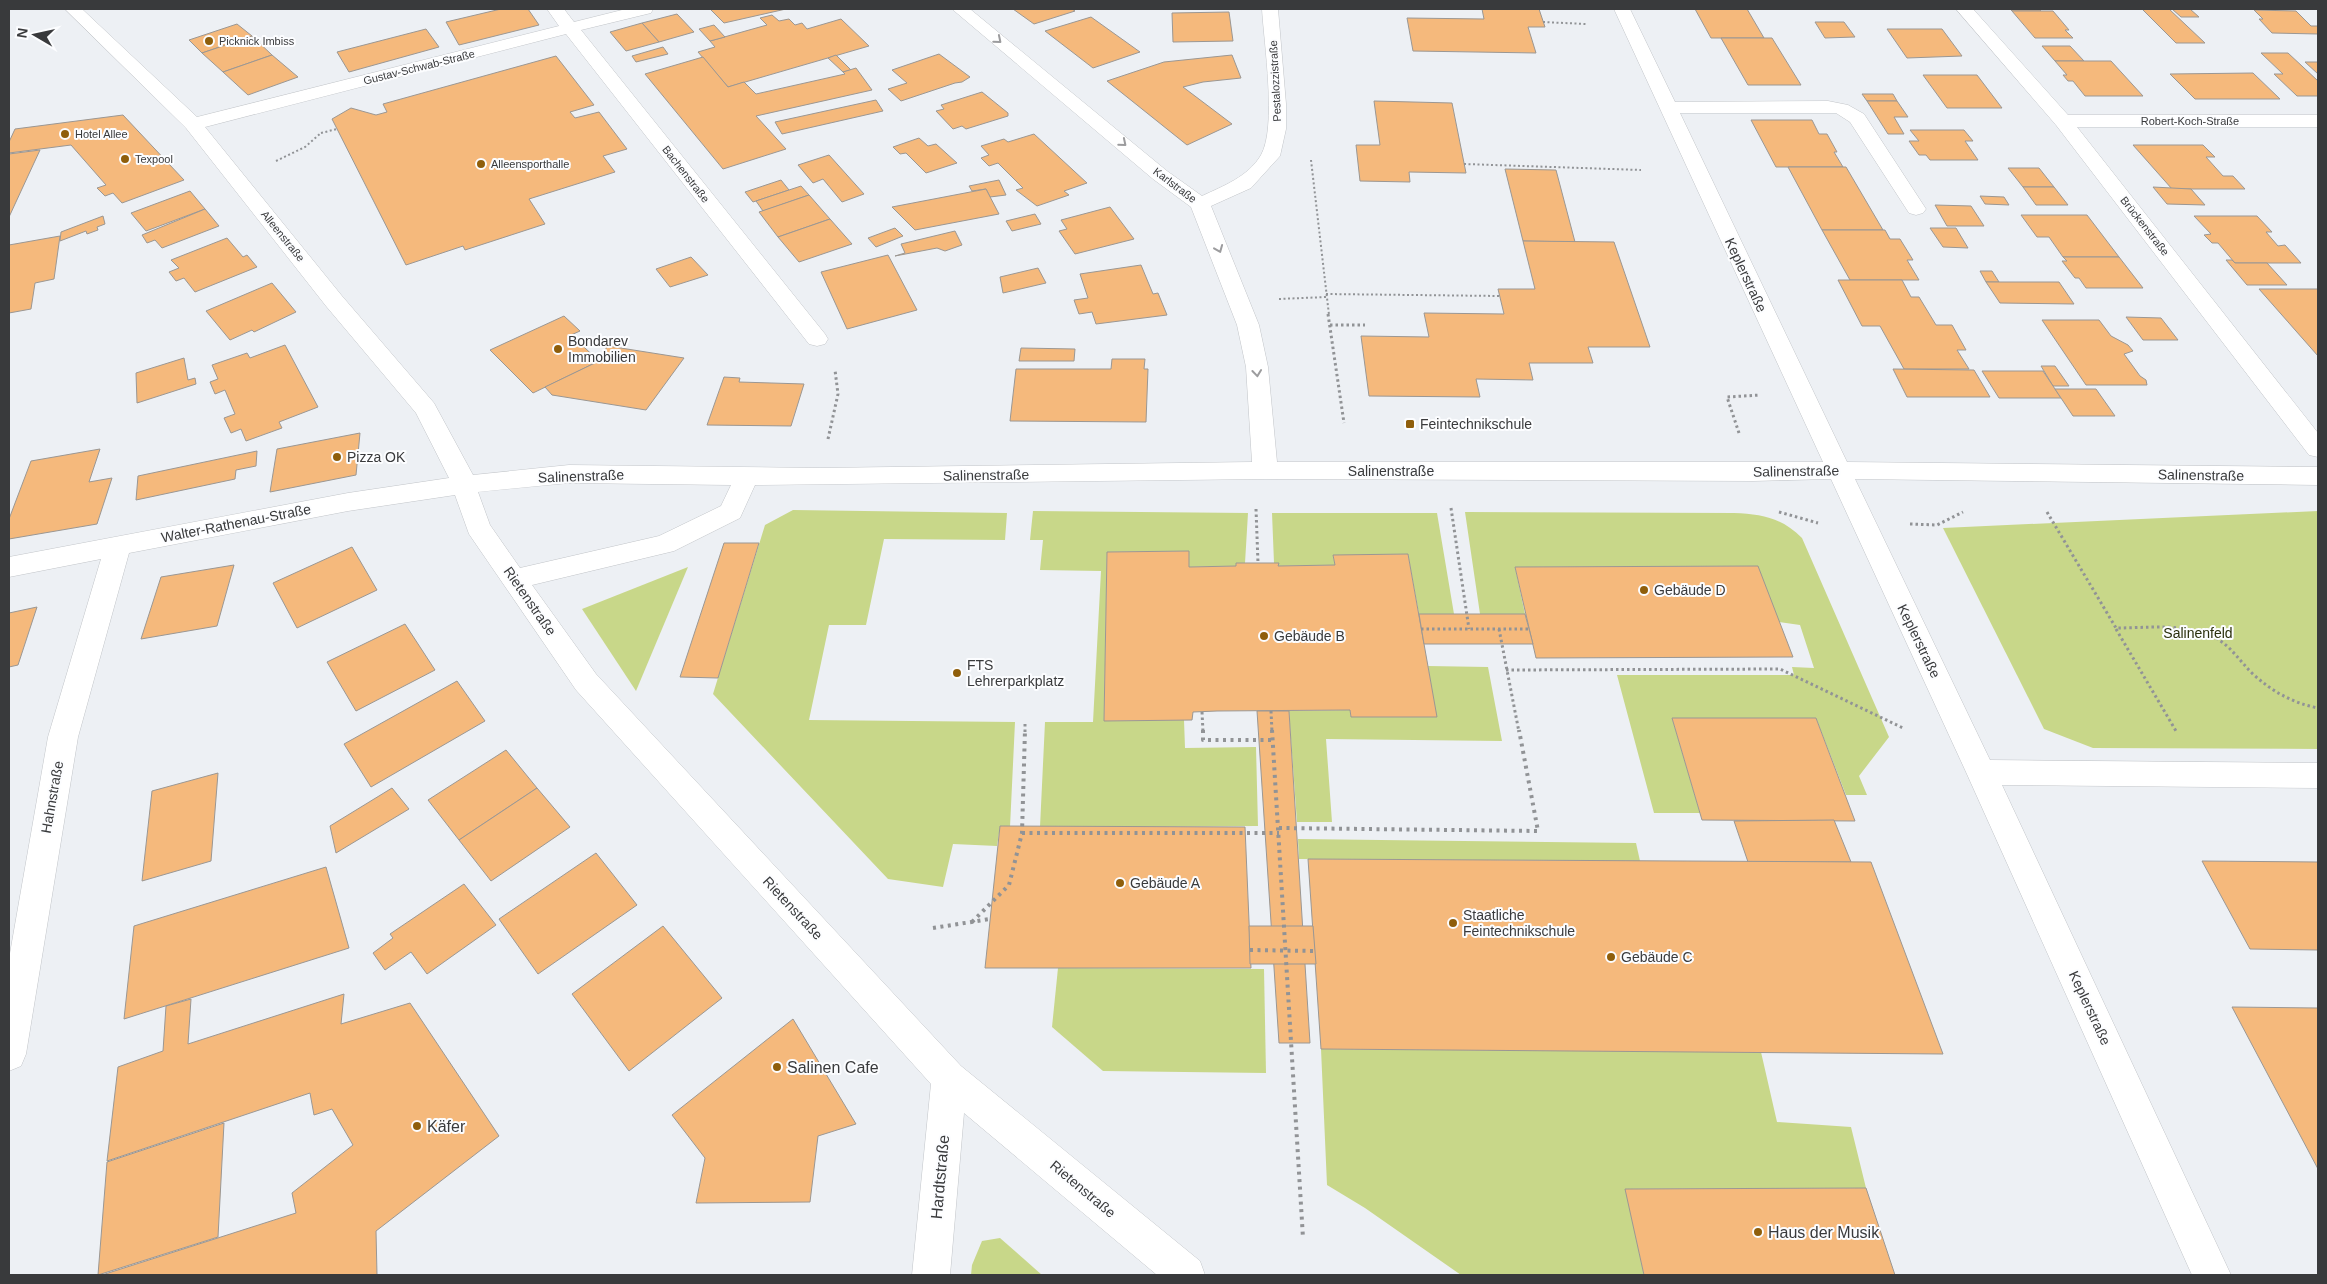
<svg xmlns="http://www.w3.org/2000/svg" width="2327" height="1284" viewBox="0 0 2327 1284" font-family="Arial,sans-serif">
<rect width="100%" height="100%" fill="#edf0f4"/>
<g fill="#c8d789">
<polygon points="793,510 1007,513 1005,540 884,539 866,625 829,625 809,720 1015,722 1010,827 1000,827 997,846 953,844 943,887 888,879 713,694 765,525"/>
<polygon points="1033,511 1248,513 1245,563 1236,563 1236,566 1189,567 1188,551 1107,552 1104,721 1184,720 1185,748 1256,747 1258,826 1040,827 1045,722 1093,722 1101,571 1040,570 1043,540 1030,540"/>
<polygon points="2318,511 2318,749 2093,748 2044,729 1943,528"/>
<path d="M1465 512 1734 513C1762 514 1782 518 1802 538L1889 737 1859 776 1867 795H1846L1816 718H1672L1700 813H1654L1617 675H1794L1792 667 1814 668 1800 625 1779 622 1757 566 1515 567 1525 614H1480Z"/>
<polygon points="1272,513 1437,513 1454,614 1419,614 1408,554 1333,556 1335,565 1278,566 1278,563 1274,563"/>
<polygon points="688,567 636,691 582,609"/>
<polygon points="1428,666 1488,667 1502,741 1326,739 1332,822 1297,822 1289,711 1350,710 1351,717 1436,717"/>
<polygon points="1298,839 1636,843 1640,861 1299,859"/>
<polygon points="1058,968 1264,969 1266,1073 1103,1071 1052,1027"/>
<polygon points="1321,1049 1761,1052 1777,1122 1851,1127 1866,1188 1626,1189 1644,1275 1461,1275 1365,1208 1327,1185"/>
<polygon points="1000,1238 1042,1275 971,1275 972,1265 982,1241"/>
</g>
<g fill="#f5b97c" stroke="#9b9793">
<polygon points="501,9 528,9 539,25 459,45 446,22"/>
<polygon points="710,9 786,9 724,23"/>
<polygon points="1013,9 1072,9 1075,11 1034,24"/>
<polygon points="1482,9 1539,9 1545,27 1528,27 1536,53 1413,51 1407,18 1484,19"/>
<polygon points="1695,9 1747,9 1764,38 1711,38"/>
<polygon points="2010,9 2039,9 2041,11 2012,11"/>
<polygon points="2142,9 2169,9 2205,43 2176,43"/>
<polygon points="2172,9 2190,9 2199,17 2181,17"/>
<polygon points="2254,10 2296,11 2311,26 2318,26 2318,34 2272,33 2259,19 2263,19"/>
<polygon points="2012,11 2053,11 2069,30 2065,30 2073,38 2035,38"/>
<polygon points="1229,12 1233,41 1173,42 1172,13"/>
<polygon points="677,14 694,32 659,42 642,23"/>
<polygon points="772,15 779,21 789,19 795,25 802,23 807,29 841,19 869,46 728,87 698,52 715,47 710,41 767,25 760,18"/>
<polygon points="1091,17 1140,52 1093,68 1045,31"/>
<polygon points="1815,22 1844,22 1855,37 1825,38"/>
<polygon points="642,23 659,42 626,51 610,32"/>
<polygon points="237,24 252,36 202,53 189,40"/>
<polygon points="714,25 725,37 710,41 699,29"/>
<polygon points="426,29 439,47 349,72 337,52"/>
<polygon points="1887,29 1942,29 1962,56 1907,58"/>
<polygon points="252,36 272,55 223,72 202,53"/>
<polygon points="1721,38 1772,38 1801,85 1748,85"/>
<polygon points="2042,46 2070,46 2084,61 2055,61"/>
<polygon points="663,47 668,54 636,62 632,56"/>
<polygon points="2261,53 2288,53 2318,81 2318,96 2297,96 2274,74 2283,74"/>
<polygon points="939,54 970,77 962,82 955,83 901,101 888,89 907,83 892,70"/>
<polygon points="272,55 298,77 248,95 223,72"/>
<polygon points="836,55 851,70 843,72 828,58"/>
<polygon points="1232,55 1241,78 1203,82 1183,87 1232,124 1187,145 1107,81 1164,62"/>
<polygon points="556,56 594,105 570,112 575,118 599,112 627,149 603,156 615,172 529,199 545,224 465,250 463,246 406,265 332,119 351,108 376,115 387,112 383,104"/>
<polygon points="703,57 728,87 744,82 756,94 845,74 843,72 856,68 872,90 756,116 786,149 723,169 645,74"/>
<polygon points="2055,61 2111,61 2143,96 2085,96 2073,81 2068,81 2063,75 2067,75"/>
<polygon points="2305,62 2318,62 2318,74"/>
<polygon points="2253,73 2280,99 2195,99 2170,74"/>
<polygon points="1923,75 1977,75 2002,108 1947,108"/>
<polygon points="982,92 1008,113 1008,116 966,129 962,126 953,129 936,111 944,109 941,105"/>
<polygon points="1862,94 1893,94 1897,101 1867,101"/>
<polygon points="876,100 883,111 782,134 775,122"/>
<polygon points="1374,101 1452,103 1466,173 1409,172 1410,182 1360,181 1356,145 1380,145"/>
<polygon points="1867,101 1897,101 1908,117 1894,117 1904,134 1888,134"/>
<polygon points="123,115 184,180 122,203 113,193 105,196 97,188 106,185 71,145 9,153 9,142 15,129"/>
<polygon points="1751,120 1812,120 1819,134 1827,134 1837,152 1834,152 1843,167 1776,167"/>
<polygon points="1910,130 1964,130 1973,141 1965,141 1978,160 1930,160 1926,155 1919,155 1909,141 1919,141"/>
<polygon points="1034,134 1087,183 1064,191 1069,195 1037,206 1016,190 1023,188 998,163 989,166 981,158 989,155 981,146 1004,139 1008,142"/>
<polygon points="919,138 928,146 936,144 957,163 926,173 906,153 900,154 893,147"/>
<polygon points="2133,145 2203,145 2215,157 2206,157 2223,176 2233,176 2245,189 2172,189"/>
<polygon points="40,150 9,217 9,154"/>
<polygon points="829,155 864,194 842,202 823,179 813,183 798,165"/>
<polygon points="1788,167 1846,167 1883,230 1822,230"/>
<polygon points="2008,168 2039,168 2054,187 2023,187"/>
<polygon points="1505,169 1556,170 1575,242 1523,241"/>
<polygon points="781,180 789,190 753,202 745,192"/>
<polygon points="999,180 1006,195 990,197 986,189 972,191 969,186"/>
<polygon points="801,186 809,195 763,211 756,201"/>
<polygon points="2023,187 2054,187 2068,205 2036,205"/>
<polygon points="2153,187 2191,189 2205,205 2167,204"/>
<polygon points="986,189 999,214 915,230 892,207"/>
<polygon points="190,191 205,209 146,231 131,213"/>
<polygon points="809,195 830,219 778,237 759,212"/>
<polygon points="1980,196 2004,197 2009,205 1985,204"/>
<polygon points="1935,205 1971,206 1984,226 1947,226"/>
<polygon points="1110,207 1134,239 1075,254 1059,231 1067,229 1061,220"/>
<polygon points="205,209 219,226 162,248 155,240 147,243 142,235"/>
<polygon points="1035,214 1041,224 1012,231 1006,221"/>
<polygon points="2021,215 2087,215 2119,257 2063,257 2049,237 2037,237"/>
<polygon points="103,216 105,224 97,227 98,230 87,234 86,231 60,241 61,232"/>
<polygon points="2194,216 2257,216 2272,232 2266,232 2278,246 2285,245 2301,263 2235,263 2218,243 2212,243 2204,235 2211,234"/>
<polygon points="830,219 852,244 799,262 778,237"/>
<polygon points="895,228 903,236 876,247 868,238"/>
<polygon points="1930,228 1956,228 1968,248 1943,247"/>
<polygon points="1822,230 1885,230 1890,239 1900,239 1913,260 1907,260 1919,280 1850,280"/>
<polygon points="955,231 962,245 945,251 937,248 895,256 905,253 901,244"/>
<polygon points="60,236 54,279 35,283 31,309 9,313 9,245"/>
<polygon points="227,238 243,257 247,255 257,267 195,292 184,278 176,281 169,272 179,268 171,260"/>
<polygon points="1523,241 1614,242 1650,347 1588,347 1593,363 1529,363 1533,380 1476,379 1480,397 1369,396 1361,336 1429,337 1424,313 1504,314 1498,289 1535,289"/>
<polygon points="888,255 917,310 847,329 821,272"/>
<polygon points="691,257 708,275 670,287 656,269"/>
<polygon points="2063,257 2119,257 2143,288 2086,288 2079,278 2075,278 2062,261 2067,261"/>
<polygon points="2226,260 2232,260 2235,263 2267,263 2287,285 2247,285"/>
<polygon points="1141,265 1153,294 1158,293 1167,315 1096,324 1092,312 1079,314 1074,300 1088,298 1080,274"/>
<polygon points="1038,268 1046,283 1003,293 1000,277"/>
<polygon points="1980,271 1992,271 1999,282 1986,282"/>
<polygon points="1838,280 1902,280 1911,297 1919,297 1936,325 1952,325 1966,350 1957,350 1969,369 1904,369 1880,326 1862,326"/>
<polygon points="1986,282 2059,282 2074,304 2000,303"/>
<polygon points="272,283 296,312 254,332 252,330 230,340 206,311"/>
<polygon points="2259,289 2318,289 2318,356"/>
<polygon points="564,316 580,331 571,335 599,361 533,393 490,350"/>
<polygon points="2126,317 2161,318 2178,340 2143,340"/>
<polygon points="2042,320 2099,320 2111,336 2128,345 2133,351 2124,354 2140,376 2146,380 2147,385 2086,385"/>
<polygon points="285,345 318,407 279,422 282,428 246,441 241,429 231,433 224,418 235,414 225,390 215,394 210,382 218,379 212,365 247,353 250,358"/>
<polygon points="608,346 684,358 646,410 552,395 545,387 599,361 597,360"/>
<polygon points="1021,348 1075,349 1074,361 1019,361"/>
<polygon points="184,358 188,380 195,378 196,384 137,403 136,373"/>
<polygon points="1112,359 1145,359 1144,369 1148,369 1146,422 1010,421 1016,369 1111,369"/>
<polygon points="2041,366 2055,366 2069,386 2053,386"/>
<polygon points="1893,369 1974,370 1990,397 1907,397"/>
<polygon points="1982,371 2043,371 2061,398 1999,398"/>
<polygon points="724,377 740,378 739,382 804,384 791,426 707,425"/>
<polygon points="2055,389 2096,389 2115,416 2073,416"/>
<polygon points="360,433 356,475 270,492 277,449"/>
<polygon points="100,449 89,482 112,478 97,524 9,539 9,519 31,461"/>
<polygon points="257,451 256,466 236,470 235,479 136,500 138,476"/>
<polygon points="724,543 759,543 718,678 680,677"/>
<polygon points="352,547 377,590 297,628 273,583"/>
<polygon points="1189,551 1189,567 1236,566 1236,563 1279,563 1278,566 1335,565 1333,555 1408,554 1437,717 1351,717 1350,710 1217,711 1193,712 1192,720 1104,721 1107,552"/>
<polygon points="234,565 217,626 141,639 161,577"/>
<polygon points="1758,566 1793,657 1536,658 1515,567"/>
<polygon points="37,607 18,665 9,667 9,613"/>
<polygon points="1419,614 1525,614 1533,644 1424,644"/>
<polygon points="405,624 435,670 356,711 327,662"/>
<polygon points="457,681 485,721 371,787 344,744"/>
<polygon points="1257,711 1289,711 1310,1043 1279,1043"/>
<polygon points="1672,718 1816,718 1855,821 1702,820"/>
<polygon points="506,750 537,788 459,840 428,800"/>
<polygon points="218,773 211,861 142,881 152,791"/>
<polygon points="392,788 409,809 336,853 330,826"/>
<polygon points="537,788 570,827 491,881 459,840"/>
<polygon points="1834,820 1851,862 1748,862 1734,821"/>
<polygon points="1000,826 1245,827 1251,968 985,968"/>
<polygon points="596,853 637,905 538,974 499,919"/>
<polygon points="1308,859 1871,862 1943,1054 1321,1049"/>
<polygon points="2202,861 2318,862 2318,950 2250,949"/>
<polygon points="326,867 349,948 124,1019 134,926"/>
<polygon points="464,884 496,925 427,974 411,952 385,970 373,953 393,938 390,934"/>
<polygon points="663,926 722,998 629,1071 572,994"/>
<polygon points="1249,926 1313,926 1316,964 1250,964"/>
<polygon points="344,994 341,1024 410,1003 499,1136 376,1231 377,1275 102,1275 296,1213 292,1193 353,1145 332,1109 314,1115 310,1093 107,1161 118,1067 163,1051 166,1006 191,999 188,1044"/>
<polygon points="2232,1007 2318,1008 2318,1169"/>
<polygon points="793,1019 856,1124 818,1136 810,1202 696,1203 705,1158 672,1115"/>
<polygon points="224,1123 218,1237 98,1275 107,1162"/>
<polygon points="1866,1188 1895,1275 1644,1275 1625,1189"/>
</g>
<g fill="none" stroke-linecap="round" stroke-linejoin="round">
<g stroke="#c2c5c9" stroke-width="1">
<g id="minor">
<path d="M65 9H82L197 117 559 26 547 9H564L574 22 626 9H653L651 13 581 30 825 334 828 339 825 344 817 346 809 344 566 34 205 127 342 296 434 403 473 475 569 465 820 468 1252 462 1246 367 1237 325 1191 207 1153 179 952 9H970L1167 171 1202 196C1223 186 1248 177 1261 155 1277 127 1264 43 1262 9H1278L1286 104V129L1280 156 1251 188 1211 206 1259 325 1268 367 1277 462H1823L1614 9H1630L1675 102 1828 101 1848 105 1864 114 1926 209 1923 213 1916 215 1909 213 1850 122 1836 113H1680L1847 462 2318 467V485L1855 479 1990 760 2318 763V788L2002 785 2231 1275H2192L1966 772 1831 479 1753 481 1265 479 755 485 740 518 674 551 532 585 596 674 961 1066 1200 1261 1205 1275H1157L964 1113 950 1275H912L931 1084 576 690 469 534 455 495 348 511 129 553 78 737 26 1054 21 1066 9 1071V959L48 737 101 559 9 577V557L348 493 449 478 416 413 326 306 186 128ZM569 483 731 485 721 506 659 536 520 568 490 525 478 492Z"/>
<polygon points="1956,9 1973,9 2068,115 2318,115 2318,127 2077,127 2318,433 2318,457 2309,455 2056,125"/>
</g>
</g>
<g stroke="#919396" stroke-width="2" stroke-dasharray="2 2.5" stroke-linecap="butt">
<polyline points="1543,22 1586,24"/>
<polyline points="321,133 337,129"/>
<polyline points="1311,160 1329,315"/>
<polyline points="276,161 305,147 321,133"/>
<polyline points="1464,164 1641,170"/>
<polyline points="1326,294 1500,296"/>
<polyline points="1279,299 1326,297"/>
</g>
<g stroke="#919396" stroke-width="3" stroke-dasharray="2.5 3" stroke-linecap="butt">
<polyline points="1328,314 1344,423"/>
<polyline points="1330,325 1365,325"/>
<polyline points="1739,433 1727,397 1760,395"/>
<polyline points="828,439 838,394 835,370"/>
<polyline points="1451,508 1469,629"/>
<polyline points="1256,509 1258,563"/>
<polyline points="1779,512 1818,523"/>
<path d="M2047 512 2116 628C2146 628 2184 623 2212 636 2231 645 2239 661 2254 675 2273 692 2293 703 2318 708"/>
<polyline points="1910,524 1937,525 1963,512"/>
<polyline points="1421,629 1529,629"/>
<polyline points="1499,629 1519,732"/>
<polyline points="2116,629 2176,731"/>
<polyline points="1506,670 1780,669 1903,728"/>
<polyline points="1271,711 1272,732"/>
<polyline points="1202,712 1203,732"/>
<polyline points="1025,732 1025,722"/>
</g>
<g stroke="#919396" stroke-width="4" stroke-dasharray="3 4.5" stroke-linecap="butt">
<polyline points="1203,730 1203,740 1273,740"/>
<polyline points="1272,730 1303,1238"/>
<polyline points="1279,828 1538,831 1519,730"/>
<polyline points="1022,833 1279,833"/>
<polyline points="972,922 1009,885 1022,833 1025,730"/>
<polyline points="933,928 990,919"/>
<polyline points="1250,950 1314,951"/>
</g>
<use href="#minor" fill="#fff" fill-rule="evenodd"/>
</g>
<defs><path id="oneway-chevron" d="M-2-3.5L2.5 0L-2 3.5" fill="none" stroke-width="1.6" stroke-linecap="round" stroke-linejoin="round" transform="scale(1.25)"/></defs>
<g stroke="#9c9c9e">
<use href="#oneway-chevron" transform="translate(998 40) rotate(40)"/>
<use href="#oneway-chevron" transform="translate(1123 143) rotate(40)"/>
<use href="#oneway-chevron" transform="translate(1219 249) rotate(68)"/>
<use href="#oneway-chevron" transform="translate(1257 373) rotate(84)"/>
</g>
<g fill="#8f5e0b" stroke="#fcfdff" stroke-width="2">
<circle cx="209" cy="41" r="5"/>
<circle cx="65" cy="134" r="5"/>
<circle cx="125" cy="159" r="5"/>
<circle cx="481" cy="164" r="5"/>
<circle cx="558" cy="349" r="5"/>
<rect x="1405" y="419" width="10" height="10" rx="2.5"/>
<circle cx="337" cy="457" r="5"/>
<circle cx="1644" cy="590" r="5"/>
<circle cx="1264" cy="636" r="5"/>
<circle cx="957" cy="673" r="5"/>
<circle cx="1120" cy="883" r="5"/>
<circle cx="1453" cy="923" r="5"/>
<circle cx="1611" cy="957" r="5"/>
<circle cx="777" cy="1067" r="5"/>
<circle cx="417" cy="1126" r="5"/>
<circle cx="1758" cy="1232" r="5"/>
</g>
<g text-anchor="middle" dominant-baseline="central" stroke-width="4" stroke-linejoin="round" paint-order="stroke">
<g font-size="11" fill="#393a3c" stroke="#fcfdff" text-anchor="start">
<text x="219" y="41">Picknick Imbiss</text>
<text x="75" y="134">Hotel Allee</text>
<text x="135" y="159">Texpool</text>
<text x="491" y="164">Alleensporthalle</text>
</g>
<g font-size="11" fill="#393a3c" stroke="#fcfdff">
<text transform="translate(419 67) rotate(-14)">Gustav-Schwab-Straße</text>
<text transform="translate(1275 81) rotate(-93)">Pestalozzistraße</text>
<text x="2190" y="121">Robert-Koch-Straße</text>
<text transform="translate(686 174) rotate(52)">Bachenstraße</text>
<text transform="translate(1175 185) rotate(37)">Karlstraße</text>
<text transform="translate(2145 226) rotate(52)">Brückenstraße</text>
<text transform="translate(283 236) rotate(51)">Alleenstraße</text>
</g>
<g font-size="14" fill="#393a3c" stroke="#fcfdff">
<text transform="translate(1746 275) rotate(65)">Keplerstraße</text>
<text x="1391" y="471">Salinenstraße</text>
<text transform="translate(1796 471) rotate(-1)">Salinenstraße</text>
<text transform="translate(986 475) rotate(-1)">Salinenstraße</text>
<text transform="translate(2201 475) rotate(1)">Salinenstraße</text>
<text transform="translate(581 476) rotate(-2)">Salinenstraße</text>
<text transform="translate(236 523) rotate(-11)">Walter-Rathenau-Straße</text>
<text transform="translate(530 601) rotate(55)">Rietenstraße</text>
<text transform="translate(1919 641) rotate(64)">Keplerstraße</text>
<text transform="translate(52 797) rotate(-80)">Hahnstraße</text>
<text transform="translate(793 908) rotate(47)">Rietenstraße</text>
<text transform="translate(2090 1008) rotate(65)">Keplerstraße</text>
<text transform="translate(1083 1189) rotate(40)">Rietenstraße</text>
</g>
<g font-size="14" fill="#393a3c" stroke="#fcfdff" text-anchor="start">
<text x="568" y="341">Bondarev<tspan x="568" dy="16">Immobilien</tspan></text>
<text x="1420" y="424">Feintechnikschule</text>
<text x="347" y="457">Pizza OK</text>
<text x="1654" y="590">Gebäude D</text>
<text x="1274" y="636">Gebäude B</text>
<text x="967" y="665">FTS<tspan x="967" dy="16">Lehrerparkplatz</tspan></text>
<text x="1130" y="883">Gebäude A</text>
<text x="1463" y="915">Staatliche<tspan x="1463" dy="16">Feintechnikschule</tspan></text>
<text x="1621" y="957">Gebäude C</text>
</g>
<g font-size="14" fill="#2a2f0d" stroke="#fcfdff">
<text x="2198" y="633">Salinenfeld</text>
</g>
<g font-size="16" fill="#393a3c" stroke="#fcfdff" text-anchor="start">
<text x="787" y="1067">Salinen Cafe</text>
<text x="427" y="1126">Käfer</text>
<text x="1768" y="1232">Haus der Musik</text>
</g>
<g font-size="16" fill="#393a3c" stroke="#fcfdff">
<text transform="translate(940 1177) rotate(-85)">Hardtstraße</text>
</g>
</g>
<rect width="2327" height="1284" fill="none" stroke="#393a3c" stroke-width="20"/>
<g transform="translate(35 35) rotate(279)" stroke="#fcfdff" stroke-width="4" paint-order="stroke">
<path d="M0-4L9 19L0 12L-9 19Z" fill="#393a3c"/>
<text y="-8" font-size="14" font-weight="bold" text-anchor="middle" fill="#393a3c">N</text>
</g>
</svg>
